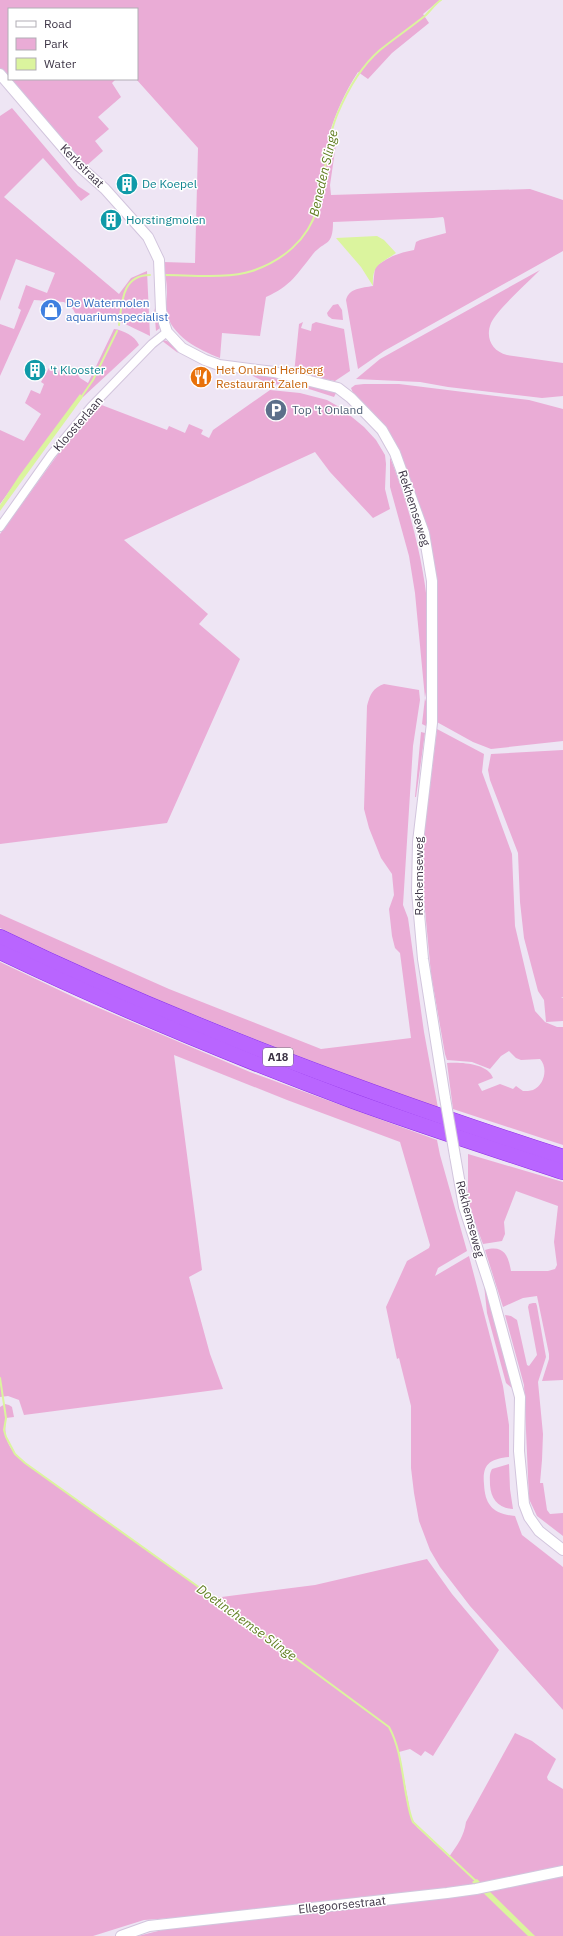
<svg xmlns="http://www.w3.org/2000/svg" width="563" height="1936" viewBox="0 0 563 1936" font-family="'IBM Plex Sans',sans-serif">
<style>
.green{fill:#eaacd6}
.water{fill:#dbf49e}
.lines{fill:none;stroke-linecap:round;stroke-linejoin:round}
.stream{stroke:#dbf49e;stroke-width:2}
.minor-casing{stroke:#d2c5dd;stroke-width:10}
.tertiary-casing{stroke:#d2c5dd;stroke-width:12}
.motorway-casing{stroke:#8b2ee5;stroke-width:16}
.minor{stroke:#fff;stroke-width:8}
.tertiary{stroke:#fff;stroke-width:10}
.motorway{stroke:#b965ff;stroke-width:15}
.tertiary-bridge-casing{stroke:#d2c5dd;stroke-width:12;stroke-linecap:butt}
.tertiary-bridge{stroke:#fff;stroke-width:10}
.labels{text-anchor:middle;stroke-width:3;stroke-linejoin:round;paint-order:stroke}
.shield{fill:#fff;stroke:#77727e;stroke-width:1}
.shield-label{font-size:11px;font-weight:bold;fill:#3d3546}
.street-label{font-size:12px;fill:#3d3546;stroke:#fff}
.culture-label{font-size:12px;fill:#0d838f;stroke:#fff;text-anchor:start}
.shop-label{font-size:12px;fill:#366cbe;stroke:#fff;text-anchor:start}
.food-label{font-size:12px;fill:#c56008;stroke:#fff;text-anchor:start}
.service-label{font-size:12px;fill:#4e5e75;stroke:#fff;text-anchor:start}
.water-label{font-size:13px;font-style:italic;fill:#617d21;stroke:#fff}
</style>
<rect width="100%" height="100%" fill="#eee5f4"/>
<g class="green">
<path d="M0 0H440L423 14 429 23 392 53 368 79 358 72C345 92 336 112 329 135L337 137 330 185 331 195 530 189 563 200V251L384 351 358 369 346 300C349 288 362 288 373 286L375 267C388 257 398 253 414 250L416 242 420 240 446 233 444 219 443 217 433 218 333 222C333 247 325 240 313 254 297 274 291 286 266 297L260 336 222 333 220 358C199 350 171 336 166 311 165 305 167 299 167 293 167 282 165 272 163 262L195 263 198 148 136 79 137 9H9V78L0 68Z"/>
<path d="M10 79H116L112 83 121 97 98 117 109 129 95 141 103 151 85 167Z"/>
<path d="M12 108 78 186 90 194 81 201 43 158 4 197 119 294 131 278 147 271 150 336C120 321 112 316 78 319L73 309 64 302 34 300 0 376V324L14 329 21 310 18 308 26 285 47 293 55 273 16 259 0 301V116Z"/>
<path d="M540 270C529 281 496 311 491 323 485 338 492 351 507 355L563 363V396L542 398 448 387 420 382 356 379 380 359Z"/>
<path d="M338 304 342 310 343 320 332 319 328 316 327 313 333 305Z"/>
<path d="M154 308 160 328 156 331Z"/>
<path d="M303 322 301 328 311 331 312 324 316 322 344 329 350 371 335 381 294 374 299 324Z"/>
<path d="M114 329C123 330 135 336 139 345L83 397 80 395 0 504V430L24 441 41 414 25 403 31 390 40 394 44 384 41 382 49 368 58 373 61 366 75 370 80 378 88 383Z"/>
<path d="M161 340C170 340 174 345 178 353Z"/>
<path d="M247 373 327 387 337 391 334 397 309 389 267 383Z"/>
<path d="M364 384H399L529 400 563 409V741L491 749 473 742 435 721V691L424 524 413 486 392 438 377 417 353 393 351 388 355 385Z"/>
<path d="M270 390 300 393 327 400 341 408 364 427 376 440 385 455 386 464 385 489 390 509 373 518 330 472 315 452 124 540 208 614 199 624 240 659 167 823 0 844V534L77 428 99 404 167 430 169 426 185 433 189 424 203 430 201 434 209 438 213 430Z"/>
<path d="M390 457C409 506 423 557 428 610 430 635 428 661 427 686L425 698 428 709 426 726 422 724 425 698 415 593 409 556 390 487Z"/>
<path d="M384 684 419 690 420 700 413 746 403 905 408 918 424 1032 438 1108C289 1054 142 997 0 928V914L169 989 321 1049 411 1038 400 953 395 948 392 936 389 909 394 895 392 874 381 858 369 828 364 809 367 706C370 694 373 688 384 684Z"/>
<path d="M437 729 484 754 482 772 512 854 515 926 535 1011 545 1022 557 1027H563V1145L453 1109 447 1063C460 1062 488 1063 493 1078L478 1084 482 1091 500 1084 513 1089 516 1086 523 1091C526 1091 530 1091 533 1090 545 1085 548 1067 540 1059L521 1060 516 1058 509 1051 501 1056 490 1069 472 1062 447 1060 445 1054 431 974 423 888 424 835Z"/>
<path d="M421 732 425 733 416 797H415Z"/>
<path d="M563 750V997L561 998H563V1021L546 1022 544 1000 538 991 524 938 520 902 518 853 490 780 488 770 491 754Z"/>
<path d="M0 962 80 1000 250 1072 437 1140 440 1155 467 1251 438 1268 435 1276 469 1256 503 1386 509 1425V1457C490 1459 482 1464 484 1484 485 1505 493 1514 515 1516L522 1535 563 1567V1710L470 1606 440 1567 430 1550 419 1521 414 1493 411 1468V1406L399 1358 397 1359 386 1307 407 1261 429 1248 430 1245 400 1142 287 1100 174 1055 201 1262 202 1270 189 1277 210 1354 223 1389 24 1415 19 1400 8 1396 0 1397Z"/>
<path d="M468 1154 563 1182V1380L542 1381 549 1359V1354L537 1296 523 1298 503 1307 485 1250C503 1245 508 1254 511 1271H548L555 1269 557 1265 554 1242 558 1206 516 1191 504 1222 505 1234 502 1241 483 1244 468 1204Z"/>
<path d="M483 1275 509 1364 513 1389 506 1383 487 1313Z"/>
<path d="M533 1303H536L537 1306 546 1357 538 1382 543 1434 542 1460 540 1483H543L547 1510 550 1514 563 1513V1536L537 1516 529 1499 524 1385 505 1315 511 1316 517 1320 527 1365 529 1366 537 1355 528 1307 529 1304Z"/>
<path d="M5 1404 9 1405 12 1407 14 1417 6 1418C3 1440 9 1449 25 1463L214 1598 315 1585 427 1559 452 1594 499 1650 433 1756 425 1751 421 1756 410 1749 399 1752 411 1817 417 1827 449 1857C458 1844 464 1836 466 1822L515 1733 532 1741 556 1759 547 1777 548 1780 563 1789V1868L475 1885 232 1914 144 1920 93 1936H0V1407Z"/>
<path d="M509 1464 510 1489 513 1509C498 1508 491 1499 490 1485 490 1479 489 1474 492 1469Z"/>
<path d="M563 1876V1936H138L166 1929 489 1891Z"/>
</g>
<g class="water">
<path d="M377 236 384 240 396 253C380 264 372 264 373 286L361 267 336 238Z"/>
<path d="M80 394 83 397 0 511V505L19 476Z"/>
<path d="M477 1879 535 1936H528L472 1882Z"/>
</g>
<g class="lines">
<g class="stream">
<path d="M164 275C189 275 229 279 252 271 282 261 308 240 317 209 326 178 325 145 337 115 347 91 360 67 380 50 395 38 411 27 426 15 431 10 435 4 441 0"/>
<path d="M119 325C122 304 121 275 150 275"/>
<path d="M82 396 93 380 117 331"/>
<path d="M0 1378 6 1418 4 1430 6 1437 15 1454 25 1463 214 1598 389 1727C400 1747 402 1772 406 1794 408 1803 409 1813 413 1822L477 1882"/>
</g>
<g class="minor-casing">
<path id="minor" d="M0 527 51 455 91 407 152 344 167 332"/>
</g>
<g class="tertiary-casing">
<g id="tertiary">
<path d="M0 74 78 165 105 189 148 237 159 260 161 310 164 323 167 332 182 348 205 360 219 365 274 372 338 388 351 398 382 430 395 453 424 533 432 581V723L418 842 417 891 423 959 445 1098"/>
<path d="M455 1156 464 1207 491 1290 520 1397 519 1451 524 1504 529 1517 539 1531 563 1550"/>
<path d="M121 1936 149 1926 447 1893 476 1889 563 1871"/>
</g>
</g>
<g class="motorway-casing">
<g id="motorway">
<path d="M0 937C182 1025 371 1095 563 1157"/>
<path d="M0 952C115 1007 233 1056 353 1101 422 1126 493 1149 563 1172"/>
</g>
</g>
<use href="#minor" class="minor"/>
<use href="#tertiary" class="tertiary"/>
<use href="#motorway" class="motorway"/>
<g class="tertiary-bridge-casing">
<path id="tertiary-bridge" d="M445 1098 455 1156"/>
</g>
<use href="#tertiary-bridge" class="tertiary-bridge"/>
</g>
<defs>
<g id="building-disc" transform="scale(1.15)"><circle r="9.5" fill="#0f9aa8" stroke="#fff"/><path d="M-4-6H4V6H1V3H-1V6H-4ZM-2.5-4.3h1.7v1.8h-1.7ZM.8-4.3h1.7v1.8H.8ZM-2.5-1h1.7V.8h-1.7ZM.8-1h1.7V.8H.8Z" fill="#fff"/></g>
<g id="shop-disc" transform="scale(1.15)"><circle r="9.5" fill="#3f7fe0" stroke="#fff"/><path d="M-5-2.5h2.3a2.7 3.5 0 0 1 5.4 0H5L5.5 6h-11ZM-1.5-2.5h3a1.5 2.3 0 0 0-3 0Z" fill="#fff"/></g>
<g id="restaurant-disc" transform="scale(1.15)"><circle r="9.5" fill="#e8710a" stroke="#fff"/><path d="M-5-6h1v4h1v-4h1v4h1v-4h1v5L-1.5 .5V6h-2V.5L-5-1ZM5-6V6H3V1.5H1.5Q1.5-4 5-6Z" fill="#fff"/></g>
<g id="parking-disc" transform="scale(1.15)"><circle r="9.5" fill="#5c6f8a" stroke="#fff"/><path d="M-3.5-5.5H1a3.5 3.5 0 0 1 0 7H-1V5.5H-3.5ZM-1-3.4V-.6H.8a1.4 1.4 0 0 0 0-2.8Z" fill="#fff"/></g>
</defs>
<g fill-rule="evenodd">
<use href="#building-disc" x="127" y="184"/>
<use href="#building-disc" x="111" y="220"/>
<use href="#shop-disc" x="51" y="310"/>
<use href="#building-disc" x="35" y="370"/>
<use href="#restaurant-disc" x="201" y="377"/>
<use href="#parking-disc" x="276" y="410"/>
</g>
<g class="labels">
<rect class="shield" x="263" y="1048" width="30" height="18" rx="3"/>
<g class="shield-label">
<text x="278" y="1061">A18</text>
</g>
<g class="street-label">
<text transform="translate(82 166) rotate(45)" y="4">Kerkstraat</text>
<text transform="translate(78 424) rotate(-49)" y="4">Kloosterlaan</text>
<text transform="translate(414 508) rotate(72)" y="4">Rekhemseweg</text>
<text transform="translate(419 876) rotate(-90)" y="4">Rekhemseweg</text>
<text transform="translate(470 1219) rotate(75)" y="4">Rekhemseweg</text>
<text transform="translate(342 1905) rotate(-6)" y="4">Ellegoorsestraat</text>
</g>
<g class="culture-label">
<text x="142" y="188">De Koepel</text>
<text x="126" y="224">Horstingmolen</text>
<text x="50" y="374">'t Klooster</text>
</g>
<g class="shop-label">
<text x="66" y="307">De Watermolen<tspan x="66" dy="14">aquariumspecialist</tspan></text>
</g>
<g class="food-label">
<text x="216" y="374">Het Onland Herberg<tspan x="216" dy="14">Restaurant Zalen</tspan></text>
</g>
<g class="service-label">
<text x="292" y="414">Top 't Onland</text>
</g>
<g class="water-label">
<text transform="translate(323 173) rotate(-77)" y="5">Beneden Slinge</text>
<text transform="translate(247 1622) rotate(36)" y="5">Doetinchemse Slinge</text>
</g>
</g>
<rect x="8" y="8" width="130" height="72" fill="#ffffff" stroke="#b1aeb5"/>
<rect x="16" y="21" width="20" height="6" fill="#ffffff" stroke="#b1aeb5"/>
<text x="44" y="28" font-size="12" fill="#3d3546">Road</text>
<rect x="16" y="38" width="20" height="12" fill="#eaacd6" stroke="#b1aeb5"/>
<text x="44" y="48" font-size="12" fill="#3d3546">Park</text>
<rect x="16" y="58" width="20" height="12" fill="#dbf49e" stroke="#b1aeb5"/>
<text x="44" y="68" font-size="12" fill="#3d3546">Water</text>
</svg>
